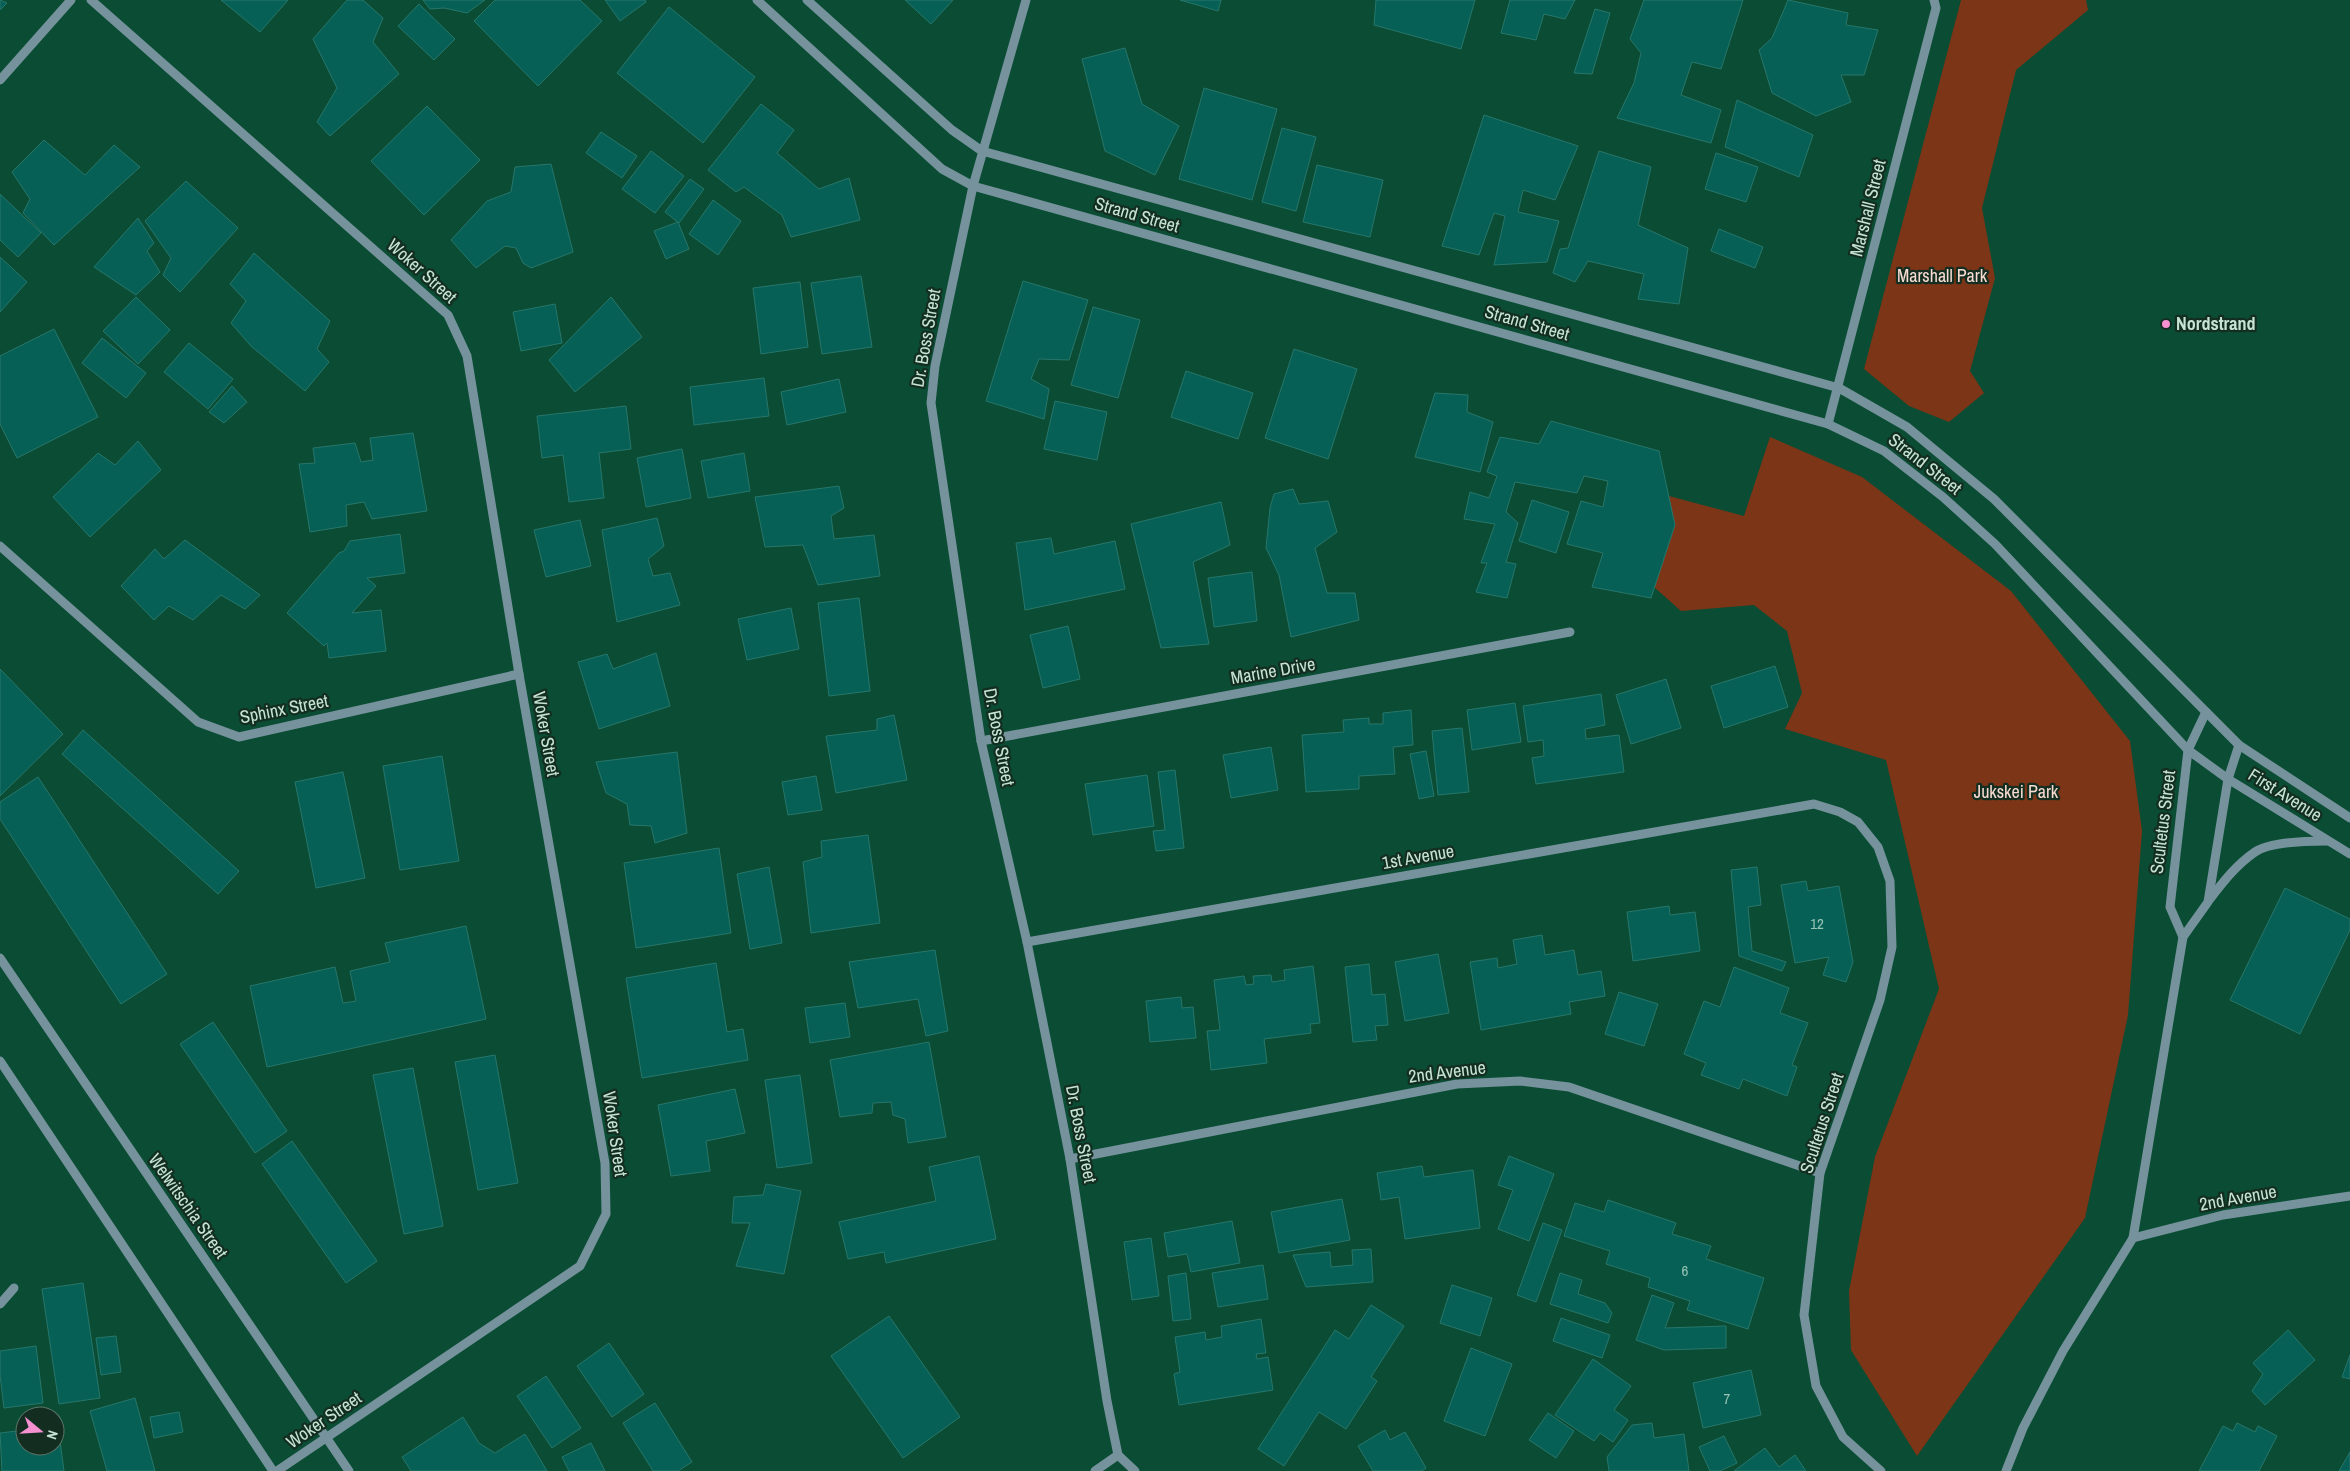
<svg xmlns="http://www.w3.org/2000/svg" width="2350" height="1471" viewBox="0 0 2350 1471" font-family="'Archivo Narrow',sans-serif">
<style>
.park{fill:#7c3516}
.building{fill:#066056;stroke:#28766a}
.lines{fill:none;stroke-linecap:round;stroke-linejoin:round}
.minor{stroke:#76929c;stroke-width:9}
.poi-dot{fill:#f590d1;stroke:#142d21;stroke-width:2}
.labels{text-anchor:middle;stroke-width:4.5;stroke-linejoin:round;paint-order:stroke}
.number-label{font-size:15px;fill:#96c3b4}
.street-label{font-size:18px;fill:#c6e4d3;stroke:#142d21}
.park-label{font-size:18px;fill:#f8dcd1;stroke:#142d21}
.poi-label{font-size:18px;font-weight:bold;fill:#c6e4d3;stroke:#142d21;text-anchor:start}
</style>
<rect width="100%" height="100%" fill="#0a4d34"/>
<g class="park">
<path d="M1961 0H2086L2088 10 2016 70 1982 208 1995 278 1970 371 1984 393 1949 422 1909 406 1864 369Z"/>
<path d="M1770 437 1862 477 2011 591 2130 741 2142 831 2128 1015 2085 1218 1917 1456 1851 1350 1849 1291 1875 1157 1939 989 1886 760 1785 729 1802 693 1787 631 1754 605 1681 611 1653 586 1665 495 1744 516Z"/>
</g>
<g class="building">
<path d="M0 0 7 3 0 10Z"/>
<path d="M221 0H288L260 32Z"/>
<path d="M347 0H363L383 18 373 42 399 74 330 136 317 122 337 88 313 39Z"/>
<path d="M423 0H485L467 13 444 8 430 9Z"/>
<path d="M495 0H580L602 21 538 86 474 21Z"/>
<path d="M605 0H645L646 2 620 21Z"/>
<path d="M905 0H953L931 24Z"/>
<path d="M1180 0H1221L1218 11Z"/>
<path d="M1376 0H1475L1461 49 1374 25Z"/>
<path d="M1510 0H1575L1565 19 1544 14 1536 40 1501 33Z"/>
<path d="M1644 0H1743L1721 69 1692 62 1681 95 1721 110 1711 143 1617 118 1634 83 1641 53 1630 39Z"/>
<path d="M1788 0 1848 13 1846 25 1878 30 1864 75H1841L1851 102 1816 116 1772 93 1759 50 1772 38Z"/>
<path d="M419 4 455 39 434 60 398 26Z"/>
<path d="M669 7 755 77 703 143 617 73Z"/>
<path d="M1595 9 1610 13 1592 74 1574 73Z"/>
<path d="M1125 48 1142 104 1179 126 1155 175 1105 151 1082 59Z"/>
<path d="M1204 88 1277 109 1252 200 1179 179Z"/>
<path d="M1737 100 1813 135 1799 177 1725 147Z"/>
<path d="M761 104 794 130 777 153 819 189 849 178 860 220 791 237 782 215 744 187 736 192 708 170Z"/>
<path d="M427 106 480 160 424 215 371 161Z"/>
<path d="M1484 115 1578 146 1555 200 1523 190 1518 212 1559 221 1547 262 1494 265 1505 216 1494 213 1479 255 1442 246Z"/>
<path d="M1282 128 1316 137 1296 211 1262 202Z"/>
<path d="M601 132 637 156 622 178 586 153Z"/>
<path d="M44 140 85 175 114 145 140 167 54 245 23 213 30 199 12 172Z"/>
<path d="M651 151 684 176 655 213 622 189Z"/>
<path d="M1599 151 1651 167 1638 225 1688 248 1679 304 1638 299 1644 274 1588 261 1575 282 1553 273 1560 249 1568 248Z"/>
<path d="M1716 153 1758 167 1746 202 1705 189Z"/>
<path d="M551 164 573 252 531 268 523 263 516 248 505 246 476 268 451 240 487 201 511 192 515 167Z"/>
<path d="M1317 165 1383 180 1370 237 1303 222Z"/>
<path d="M690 179 704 189 679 223 665 212Z"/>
<path d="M186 181 238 228 180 292 163 275 171 258 145 221Z"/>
<path d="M0 194 41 233 18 257 0 240Z"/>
<path d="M713 200 741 221 718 255 689 234Z"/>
<path d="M138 218 154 243 147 251 160 272 136 295 94 267Z"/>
<path d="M678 222 689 249 666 259 654 231Z"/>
<path d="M1719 229 1763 247 1755 268 1711 251Z"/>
<path d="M254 253 330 321 317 349 329 362 305 391 251 346 231 323 246 301 230 284Z"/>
<path d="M0 257 27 282 0 312Z"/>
<path d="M861 276 872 347 822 354 811 283Z"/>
<path d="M1023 281 1088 300 1069 360 1039 359 1031 379 1049 389 1044 419 986 401Z"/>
<path d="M800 282 808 347 761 354 753 288Z"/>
<path d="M136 297 170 330 138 364 103 331Z"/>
<path d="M611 297 642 337 575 392 549 360Z"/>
<path d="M555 304 562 343 521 351 513 312Z"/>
<path d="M1093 307 1140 320 1118 398 1071 385Z"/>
<path d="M54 329 98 417 17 458 0 424V356Z"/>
<path d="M102 338 146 373 126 398 82 363Z"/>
<path d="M189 343 233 379 208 409 164 372Z"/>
<path d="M1294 349 1357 369 1328 459 1265 438Z"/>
<path d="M1186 371 1253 393 1238 439 1171 417Z"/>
<path d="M764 378 769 416 694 425 690 387Z"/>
<path d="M839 379 846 412 787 425 781 392Z"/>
<path d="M232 386 247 402 224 423 209 412Z"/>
<path d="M1435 393 1468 395 1467 412 1493 422 1480 472 1415 457Z"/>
<path d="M1055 401 1107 412 1097 460 1044 449Z"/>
<path d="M626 406 631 449 599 453 604 498 569 502 563 455 542 458 537 416Z"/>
<path d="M1551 421 1659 451 1675 525 1651 598 1592 587 1603 553 1567 544 1581 501 1603 507 1608 481 1584 476 1577 493 1515 482 1506 512 1518 523 1506 562 1516 564 1507 598 1476 592 1487 563H1481L1495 524 1464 519 1470 492 1489 498 1497 476 1487 472 1500 437 1539 444Z"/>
<path d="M413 433 427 511 372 519 364 502 346 505 347 526 310 532 299 464 315 463 313 448 355 443 361 462 373 460 370 438Z"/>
<path d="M138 441 161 470 90 537 53 497 98 453 115 465Z"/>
<path d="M682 449 691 498 646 507 637 458Z"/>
<path d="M744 453 750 491 708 498 701 461Z"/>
<path d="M839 486 844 508 831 516 834 539 874 535 880 576 818 585 803 545 765 547 755 497Z"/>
<path d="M1293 489 1299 504 1328 501 1337 532 1315 548 1327 593H1355L1359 620 1291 637 1279 575 1266 548 1270 508 1274 494Z"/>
<path d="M1532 500 1569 512 1556 553 1519 541Z"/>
<path d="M1221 502 1230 545 1193 562 1209 644 1161 648 1131 524Z"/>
<path d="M657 518 664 546 648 559 653 576 670 573 680 605 617 622 602 530Z"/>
<path d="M580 520 591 566 546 577 534 530Z"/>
<path d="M400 534 405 573 367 578 376 586 352 613 381 610 386 651 329 658 327 643 324 646 287 613 339 553 344 551 350 541Z"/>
<path d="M1051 538 1054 554 1115 541 1125 589 1025 610 1016 543Z"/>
<path d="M185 540 260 595 245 609 221 595 193 620 169 606 154 620 121 586 155 549 164 559Z"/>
<path d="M1252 572 1257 621 1214 627 1208 578Z"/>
<path d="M859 598 870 691 829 696 818 603Z"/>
<path d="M791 608 799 649 747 660 738 619Z"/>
<path d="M1068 626 1080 679 1043 688 1030 635Z"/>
<path d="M656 653 670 706 599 729 578 662 607 654 613 669Z"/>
<path d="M1775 666 1788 707 1724 728 1711 686Z"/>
<path d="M0 669 63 734 0 796Z"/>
<path d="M1666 679 1681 728 1631 744 1616 695Z"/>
<path d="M1601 694 1605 725 1585 729 1586 739 1619 735 1624 772 1536 784 1532 758 1544 756 1543 740 1528 742 1523 706Z"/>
<path d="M1515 703 1521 742 1472 750 1467 710Z"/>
<path d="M1411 710 1413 745 1393 747 1395 774 1359 776V789L1306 792 1302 735 1344 732 1343 720 1369 718V724H1383V713Z"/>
<path d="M894 715 907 780 836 793 826 736 877 730V719Z"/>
<path d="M1462 728 1469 792 1438 795 1432 731Z"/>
<path d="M83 730 239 871 218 894 62 754Z"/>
<path d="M1271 747 1278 790 1231 798 1223 755Z"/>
<path d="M1426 751 1434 796 1419 799 1410 754Z"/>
<path d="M677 752 687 833 655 843 651 826 630 825 627 804 606 793 596 762Z"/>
<path d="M442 756 459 861 400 870 383 766Z"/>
<path d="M1175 770 1184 848 1156 851 1153 831 1165 830 1158 772Z"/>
<path d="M343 772 365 878 316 888 295 782Z"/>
<path d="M1147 775 1154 826 1093 835 1085 784Z"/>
<path d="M816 776 822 810 788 815 782 782Z"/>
<path d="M38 777 167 974 121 1004 0 819V802Z"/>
<path d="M868 835 880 923 811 933 803 862 822 857 821 841Z"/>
<path d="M719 848 731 933 636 948 624 863Z"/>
<path d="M769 867 782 943 750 949 737 874Z"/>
<path d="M1757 867 1761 905 1748 907 1752 951 1786 962 1782 971 1739 956 1731 870Z"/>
<path d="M1806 881 1808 891 1839 886 1853 962 1846 982 1823 975 1829 957 1795 963 1781 885Z"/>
<path d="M2285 888 2350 919V930L2300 1034 2230 1000Z"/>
<path d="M1669 906 1670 915 1695 912 1700 951 1633 961 1627 912Z"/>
<path d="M466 926 486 1019 267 1067 250 986 335 967 343 1003 356 1001 350 971 390 962 385 943Z"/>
<path d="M1542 935 1545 955 1574 950 1578 975 1601 971 1605 996 1569 1002 1571 1014 1481 1030 1470 962 1497 958 1498 968 1517 964 1513 940Z"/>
<path d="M935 950 948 1031 926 1036 918 999 858 1008 849 962Z"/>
<path d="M1438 954 1449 1013 1405 1021 1395 962Z"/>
<path d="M716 963 727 1032 743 1029 748 1060 642 1078 626 978Z"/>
<path d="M1369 964 1372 995 1385 994 1388 1025 1375 1026 1377 1040 1353 1042 1345 967Z"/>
<path d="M1313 966 1320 1023 1310 1024 1311 1033 1264 1039 1267 1063 1211 1070 1207 1031 1220 1030 1214 980 1244 976 1246 985 1254 984 1253 976 1271 975 1272 982 1285 980 1284 970Z"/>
<path d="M1734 967 1789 988 1780 1013 1808 1023 1792 1065 1797 1067 1787 1096 1743 1079 1739 1089 1701 1075 1706 1063 1684 1054 1704 1001 1720 1007Z"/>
<path d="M1619 992 1658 1004 1644 1046 1605 1034Z"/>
<path d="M1181 997 1182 1008 1193 1007 1196 1038 1150 1042 1146 1001Z"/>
<path d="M845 1003 850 1037 810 1043 805 1008Z"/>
<path d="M213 1022 287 1131 255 1153 180 1044Z"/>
<path d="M929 1042 946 1137 908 1143 905 1119 893 1115 891 1102 873 1103 872 1113 840 1117 830 1060Z"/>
<path d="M495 1055 518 1183 478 1190 455 1062Z"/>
<path d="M413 1068 443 1226 404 1234 373 1075Z"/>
<path d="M800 1075 812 1163 777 1168 765 1080Z"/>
<path d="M735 1089 745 1133 706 1141 710 1171 671 1176 658 1105Z"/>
<path d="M292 1141 377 1261 346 1283 262 1164Z"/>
<path d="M979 1156 996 1239 886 1263 884 1252 848 1259 839 1222 936 1201 929 1167Z"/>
<path d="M1509 1156 1554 1174 1529 1241 1498 1229 1513 1190 1498 1185Z"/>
<path d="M1422 1166 1424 1177 1473 1170 1480 1228 1405 1239 1399 1197 1381 1200 1377 1173Z"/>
<path d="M766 1184 801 1191 784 1274 736 1266 750 1223H732L734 1197 763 1195Z"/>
<path d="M1342 1199 1350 1240 1279 1253 1271 1212Z"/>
<path d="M1608 1200 1676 1223 1672 1234 1711 1246 1706 1259 1764 1278 1748 1329 1687 1310 1690 1301 1648 1287 1650 1278 1606 1264 1610 1251 1564 1236 1575 1203 1604 1212Z"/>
<path d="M1232 1221 1240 1263 1191 1272 1187 1254 1168 1257 1164 1233Z"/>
<path d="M1543 1223 1562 1230 1536 1302 1517 1295Z"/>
<path d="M1151 1238 1159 1296 1132 1300 1124 1242Z"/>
<path d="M1371 1249 1373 1282 1306 1287 1293 1255 1330 1252 1331 1267 1353 1265 1352 1250Z"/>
<path d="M1263 1265 1268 1299 1218 1307 1212 1273Z"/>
<path d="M1186 1273 1191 1319 1173 1321 1168 1276Z"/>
<path d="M1560 1273 1582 1280 1578 1294 1605 1303 1612 1313 1608 1323 1550 1304Z"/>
<path d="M83 1283 100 1398 59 1404 42 1289Z"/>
<path d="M1452 1285 1492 1298 1480 1336 1440 1323Z"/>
<path d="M1652 1295 1674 1303 1665 1328 1726 1326V1348L1664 1350 1636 1340Z"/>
<path d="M1371 1305 1404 1326 1371 1377 1377 1381 1346 1429 1319 1412 1284 1466 1258 1449 1335 1330 1349 1339Z"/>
<path d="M889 1316 960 1417 903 1458 831 1356Z"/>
<path d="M1561 1318 1610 1335 1602 1358 1553 1341Z"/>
<path d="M1261 1319 1266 1353 1256 1354 1257 1359 1268 1357 1273 1390 1179 1405 1174 1374 1180 1372 1175 1337 1205 1332 1206 1340 1222 1337 1221 1326Z"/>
<path d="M2288 1330 2315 1360 2265 1405 2252 1391 2263 1374 2253 1363Z"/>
<path d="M116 1336 121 1372 101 1375 96 1338Z"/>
<path d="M609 1343 644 1394 612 1417 577 1366Z"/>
<path d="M36 1346 43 1403 4 1408 0 1375V1351Z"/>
<path d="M1471 1348 1512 1364 1485 1436 1444 1421Z"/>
<path d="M2350 1355V1379L2342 1377Z"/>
<path d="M1593 1359 1631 1386 1614 1410 1628 1420 1613 1442 1600 1433 1594 1441 1555 1415Z"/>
<path d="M1751 1370 1761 1415 1703 1428 1693 1383Z"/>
<path d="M546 1376 581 1428 552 1448 517 1396Z"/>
<path d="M135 1398 155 1471H107L90 1411Z"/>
<path d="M655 1403 692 1462 678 1471H653L623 1423Z"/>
<path d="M179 1412 183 1432 154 1438 150 1417Z"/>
<path d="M1548 1413 1574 1431 1556 1458 1529 1440Z"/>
<path d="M463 1417 479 1443 495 1453 525 1434 547 1471H411L402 1457Z"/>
<path d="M1652 1423 1654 1438 1684 1434 1689 1471H1609L1607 1457 1632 1425Z"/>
<path d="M2237 1423 2255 1432 2258 1426 2277 1436 2259 1471H2199L2223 1426 2233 1431Z"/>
<path d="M55 1426H58L64 1471H2L0 1433 25 1430V1446H55Z"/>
<path d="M1385 1430 1390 1440 1405 1432 1426 1468 1422 1471H1373L1358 1446Z"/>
<path d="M1724 1436 1737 1463 1720 1471H1710L1699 1447Z"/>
<path d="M591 1443 605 1471H569L562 1457Z"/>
<path d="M1765 1448 1779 1467 1795 1455 1806 1471H1734Z"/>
<path d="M2350 1452V1471H2339Z"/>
</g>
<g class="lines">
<g class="minor">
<path d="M91 0 448 315 467 356 519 674 605 1163 606 1214 580 1266 277 1471"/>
<path d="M757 0 942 169 973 186 1828 424 1884 451 1943 497 1995 544 2188 750 2228 779 2350 854"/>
<path d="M807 0 952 130 982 151 1839 388 1907 427 1994 499 2239 745 2350 818"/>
<path d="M1026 0 973 186 935 366 931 403 981 741 1027 942 1070 1159 1107 1401 1118 1455"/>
<path d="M0 80 71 0"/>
<path d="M1828 424 1936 8 1934 0"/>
<path d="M0 546 198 722 239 737 519 674"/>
<path d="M981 741 1570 632"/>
<path d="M2210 899C2223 882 2236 865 2255 852 2270 842 2309 841 2327 841"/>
<path d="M2183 937 2170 907 2188 750 2206 712"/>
<path d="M1027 942 1814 804 1840 812 1858 822 1878 847 1890 881 1892 947 1880 1000 1820 1173 1804 1315 1816 1386 1843 1437 1881 1471"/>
<path d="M0 958 349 1471"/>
<path d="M0 1061 273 1471"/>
<path d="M1070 1159 1457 1084 1520 1081 1569 1087 1820 1173"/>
<path d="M2133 1238 2223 1215 2350 1196"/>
<path d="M0 1304 14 1288"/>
<path d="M1118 1455 1135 1471"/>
<path d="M1095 1471 1118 1455"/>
<path d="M2006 1471 2023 1428 2063 1351 2133 1238 2183 937 2208 902 2228 779 2239 745"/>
</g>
</g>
<circle class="poi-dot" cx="2166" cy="324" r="5"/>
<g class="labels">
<g class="number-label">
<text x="1817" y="929">12</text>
<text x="1685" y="1276">6</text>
<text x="1727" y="1404">7</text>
</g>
<g class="street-label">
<text transform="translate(1868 208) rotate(-76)" y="6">Marshall Street</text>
<text transform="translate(1137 215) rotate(16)" y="6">Strand Street</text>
<text transform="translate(422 271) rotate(42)" y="6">Woker Street</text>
<text transform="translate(1527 323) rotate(16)" y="6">Strand Street</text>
<text transform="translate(926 338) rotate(-80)" y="6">Dr. Boss Street</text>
<text transform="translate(1925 464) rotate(38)" y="6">Strand Street</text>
<text transform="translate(1273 671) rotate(-10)" y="6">Marine Drive</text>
<text transform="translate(284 709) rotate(-11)" y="6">Sphinx Street</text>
<text transform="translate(546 734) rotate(80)" y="6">Woker Street</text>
<text transform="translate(999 737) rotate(79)" y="6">Dr. Boss Street</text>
<text transform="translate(2285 795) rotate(32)" y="6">First Avenue</text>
<text transform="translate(2163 822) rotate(-83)" y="6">Scultetus Street</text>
<text transform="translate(1418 857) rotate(-10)" y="6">1st Avenue</text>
<text transform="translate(1447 1072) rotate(-7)" y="6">2nd Avenue</text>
<text transform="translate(1822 1123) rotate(-72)" y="6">Scultetus Street</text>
<text transform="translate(615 1134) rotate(82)" y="6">Woker Street</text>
<text transform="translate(1081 1134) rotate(79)" y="6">Dr. Boss Street</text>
<text transform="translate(2238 1198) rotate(-10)" y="6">2nd Avenue</text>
<text transform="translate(188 1206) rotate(55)" y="6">Welwitschia Street</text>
<text transform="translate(324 1420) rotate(-34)" y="6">Woker Street</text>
</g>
<g class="park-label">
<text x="1942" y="282">Marshall Park</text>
<text x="2016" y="798">Jukskei Park</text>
</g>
<g class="poi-label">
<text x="2176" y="330">Nordstrand</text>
</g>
</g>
<g transform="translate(40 1431) rotate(108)"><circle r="24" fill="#142d21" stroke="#5b7668"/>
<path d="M0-4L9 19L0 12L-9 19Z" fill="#f590d1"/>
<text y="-8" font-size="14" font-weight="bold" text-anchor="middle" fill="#c6e4d3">N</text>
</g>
</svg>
